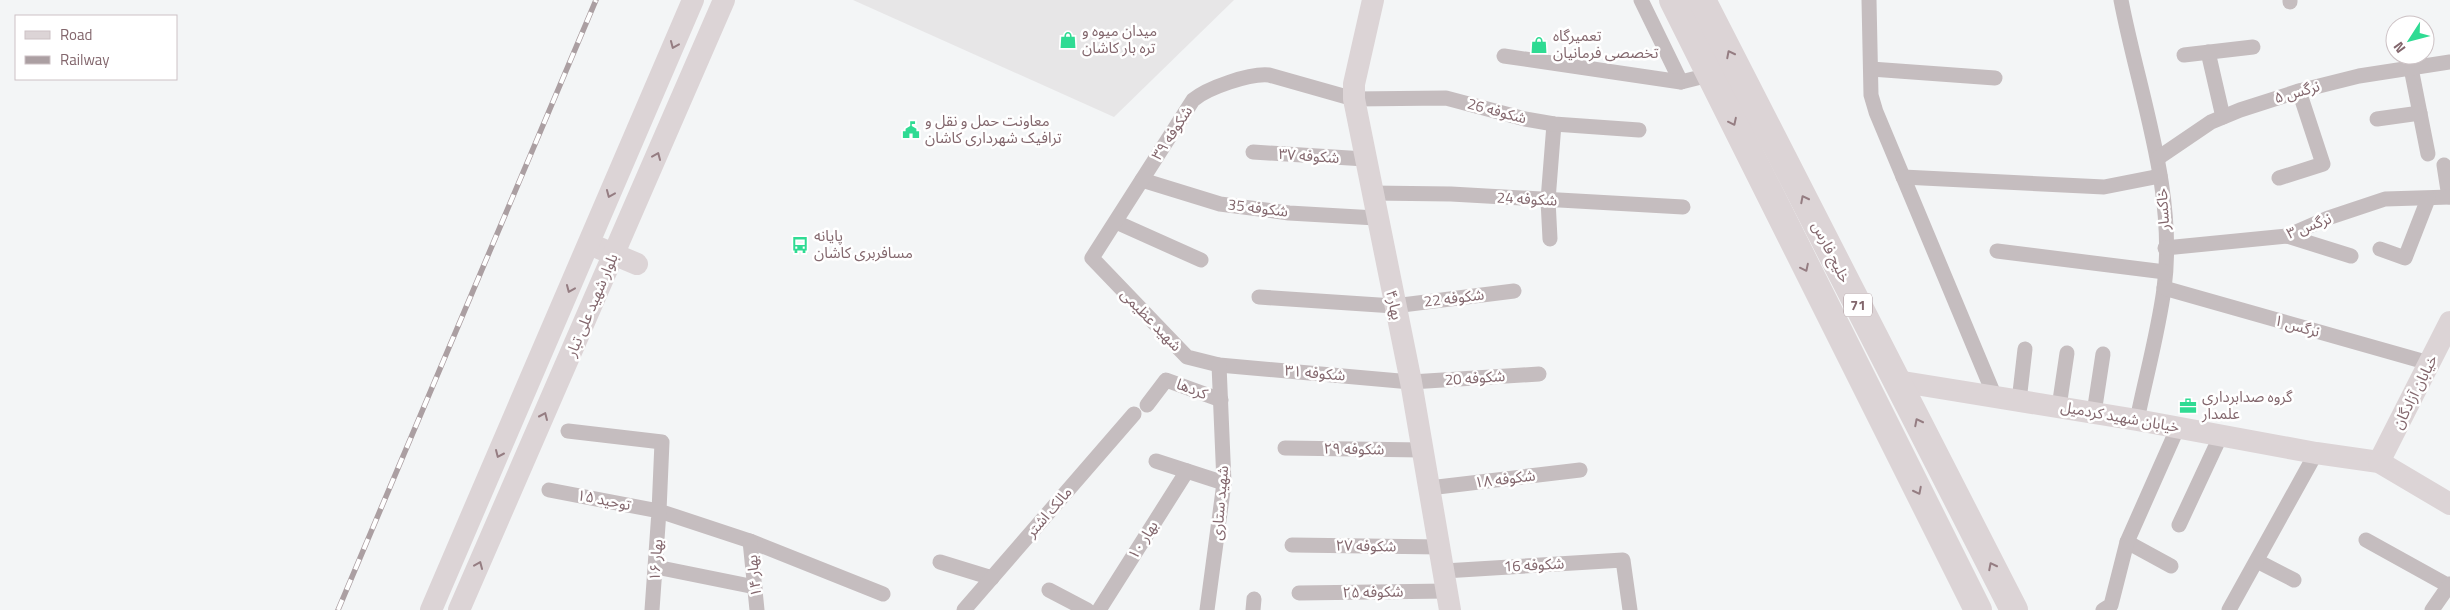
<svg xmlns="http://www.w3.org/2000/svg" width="2450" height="610" viewBox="0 0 2450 610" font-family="'Titillium Web','Noto Sans Arabic',sans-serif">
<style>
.built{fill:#e7e6e7}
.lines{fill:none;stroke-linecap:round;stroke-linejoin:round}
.street{stroke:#c5bdbf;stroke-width:15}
.secondary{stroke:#dcd4d6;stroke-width:22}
.highway{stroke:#dcd4d6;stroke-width:28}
.rail-casing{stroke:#ab9fa2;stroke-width:5.5}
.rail{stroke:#fff;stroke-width:4;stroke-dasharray:11;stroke-linecap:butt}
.oneway{stroke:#957d82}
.labels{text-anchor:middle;stroke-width:5;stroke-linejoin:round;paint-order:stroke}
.shield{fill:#fff;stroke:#a89599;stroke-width:1}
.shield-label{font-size:14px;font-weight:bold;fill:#83676d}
.poi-label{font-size:15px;fill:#83676d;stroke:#fff;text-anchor:start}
.street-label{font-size:15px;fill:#83676d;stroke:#fff}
</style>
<rect width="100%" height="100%" fill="#f3f5f6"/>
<path class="built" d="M853 0H1234L1114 117Z"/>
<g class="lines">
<g class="street">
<path d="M1641 0 1681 82"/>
<path d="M1869 0 1871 95 1876 112 1995 397"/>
<path d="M2121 0C2139 94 2177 192 2164 289 2158 333 2146 376 2137 420"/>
<path d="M2290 0V2"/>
<path d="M2208 52 2223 117"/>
<path d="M2184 55 2253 47"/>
<path d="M1504 56 1681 82 1709 75"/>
<path d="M2411 68 2428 154"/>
<path d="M1871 69 1995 78"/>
<path d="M2377 119 2420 113"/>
<path d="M1253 152 1365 159"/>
<path d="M2158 158 2211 122 2240 110 2299 91 2359 76 2450 62"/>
<path d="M2444 165 2449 197"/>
<path d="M1903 177 2104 187 2160 176"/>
<path d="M2279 178 2323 164 2299 91"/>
<path d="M1142 180 1220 204 1289 213 1376 218"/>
<path d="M1371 193 1451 194 1683 207"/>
<path d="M1116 222 1201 260"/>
<path d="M2287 236 2351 256"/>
<path d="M1550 239 1548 200 1554 124"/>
<path d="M2165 248 2287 236 2328 218 2385 199 2450 197"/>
<path d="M2380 249 2405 258 2428 199"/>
<path d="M1997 251 2165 272"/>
<path d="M2164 288 2429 363"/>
<path d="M1259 297 1394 306 1514 291"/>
<path d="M1539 374 1411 382 1219 365 1187 357 1092 258 1193 100C1207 88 1250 73 1269 75L1354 99 1446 98 1525 119 1554 124 1639 130"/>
<path d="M2019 401 2025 349"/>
<path d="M1147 405 1166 380 1221 400"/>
<path d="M2059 407 2067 353"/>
<path d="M2094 413 2103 354"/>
<path d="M568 431 662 442 659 511 750 541 883 594"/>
<path d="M1285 448 1422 450"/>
<path d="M1156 461 1224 483"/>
<path d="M1429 488 1580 470"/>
<path d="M549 490 659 511 652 610"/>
<path d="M2179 525 2221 435"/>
<path d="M2366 540 2449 586"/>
<path d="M750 541 757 610"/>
<path d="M2127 542 2171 566"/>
<path d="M1292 545 1441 547"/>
<path d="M2257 561 2294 580"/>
<path d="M940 562 992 578"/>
<path d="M656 567 755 587"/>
<path d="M1444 571 1623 560 1630 610"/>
<path d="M1049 590 1087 610"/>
<path d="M1299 593 1447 591"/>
<path d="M964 610 1134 414"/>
<path d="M1099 610 1187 471"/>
<path d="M1207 610 1224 483 1219 365"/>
<path d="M1253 610 1254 599"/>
<path d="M2103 610 2111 605 2127 542 2178 427"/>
<path d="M2229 610 2316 453"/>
<path d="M2432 610 2450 584"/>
</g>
<g class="secondary">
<path d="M1373 0 1354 84V99L1411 382 1450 610"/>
<path d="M599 248 637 264"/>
<path d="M1897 381 2137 420 2316 453 2379 462 2450 504"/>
<path d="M2379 462 2450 322"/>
<path d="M431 610 693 0"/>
<path d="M459 610 724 0"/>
</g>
<g class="highway">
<path d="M1673 0 1978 610"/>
<path d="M1702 0 2014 610"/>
</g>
<g class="rail-casing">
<path id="rail" d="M338 610 596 0"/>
</g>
<use href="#rail" class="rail"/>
</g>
<defs><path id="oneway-chevron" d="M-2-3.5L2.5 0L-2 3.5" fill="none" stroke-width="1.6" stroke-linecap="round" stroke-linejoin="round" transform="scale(1.25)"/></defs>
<g class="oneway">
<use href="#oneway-chevron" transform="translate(674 45) rotate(113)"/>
<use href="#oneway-chevron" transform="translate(1730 54) rotate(-117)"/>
<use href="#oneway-chevron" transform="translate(1733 122) rotate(64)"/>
<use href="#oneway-chevron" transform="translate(657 156) rotate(-67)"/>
<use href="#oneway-chevron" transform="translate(610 194) rotate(113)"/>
<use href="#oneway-chevron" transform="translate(1804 199) rotate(-117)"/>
<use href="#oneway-chevron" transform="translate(1805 268) rotate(64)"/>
<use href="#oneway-chevron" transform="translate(570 289) rotate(113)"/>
<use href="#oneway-chevron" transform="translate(544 416) rotate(-66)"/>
<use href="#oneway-chevron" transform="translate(1918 422) rotate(-117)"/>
<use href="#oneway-chevron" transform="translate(499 454) rotate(114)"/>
<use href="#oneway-chevron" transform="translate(1918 491) rotate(63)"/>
<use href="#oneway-chevron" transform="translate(479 565) rotate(-67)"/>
<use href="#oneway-chevron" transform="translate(1992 566) rotate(-117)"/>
</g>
<defs>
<g id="shop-bare" transform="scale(1.35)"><path d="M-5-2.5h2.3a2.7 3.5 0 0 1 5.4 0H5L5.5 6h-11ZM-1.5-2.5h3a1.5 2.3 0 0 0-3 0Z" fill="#2fdb93" stroke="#fff" stroke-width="2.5" paint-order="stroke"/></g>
<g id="civic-bare" transform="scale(1.35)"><path d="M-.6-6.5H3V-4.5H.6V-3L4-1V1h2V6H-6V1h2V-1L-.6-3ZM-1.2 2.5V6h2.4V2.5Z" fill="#2fdb93" stroke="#fff" stroke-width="2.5" paint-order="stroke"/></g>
<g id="bus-bare" transform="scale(1.35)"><path d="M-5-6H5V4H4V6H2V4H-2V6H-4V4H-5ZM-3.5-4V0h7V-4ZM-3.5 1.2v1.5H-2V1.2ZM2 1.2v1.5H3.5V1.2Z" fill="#2fdb93" stroke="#fff" stroke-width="2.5" paint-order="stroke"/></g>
<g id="office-bare" transform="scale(1.35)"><path d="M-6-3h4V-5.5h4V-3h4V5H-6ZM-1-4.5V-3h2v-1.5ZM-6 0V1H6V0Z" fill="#2fdb93" stroke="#fff" stroke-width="2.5" paint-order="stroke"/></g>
</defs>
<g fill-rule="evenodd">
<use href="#shop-bare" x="1068" y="40"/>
<use href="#shop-bare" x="1539" y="45"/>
<use href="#civic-bare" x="911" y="130"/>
<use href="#bus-bare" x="800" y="245"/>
<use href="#office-bare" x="2188" y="406"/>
</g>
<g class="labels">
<rect class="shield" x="1844" y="293.5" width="28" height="23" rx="4"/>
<g class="shield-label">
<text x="1858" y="310">71</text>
</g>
<g class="poi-label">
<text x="1082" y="36">میدان میوه و<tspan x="1082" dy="17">تره بار کاشان</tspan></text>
<text x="1553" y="41">تعمیرگاه<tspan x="1553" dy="17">تخصصی فرمانیان</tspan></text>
<text x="925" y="126">معاونت حمل و نقل و<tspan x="925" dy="17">ترافیک شهرداری کاشان</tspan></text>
<text x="814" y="241">پایانه<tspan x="814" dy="17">مسافربری کاشان</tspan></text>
<text x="2202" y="402">گروه صدابرداری<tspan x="2202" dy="17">علمدار</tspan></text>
</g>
<g class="street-label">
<text transform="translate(2297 92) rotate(-16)" y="5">نرگس ۵</text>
<text transform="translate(1497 111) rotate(15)" y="5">شکوفه 26</text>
<text transform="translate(1172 133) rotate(-57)" y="5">شکوفه ۳۹</text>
<text transform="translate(1309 156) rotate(4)" y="5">شکوفه ۳۷</text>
<text transform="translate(1527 199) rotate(3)" y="5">شکوفه 24</text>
<text transform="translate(1258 208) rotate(7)" y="5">شکوفه 35</text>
<text transform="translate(2163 209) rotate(-94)" y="5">خاکسار</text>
<text transform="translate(2309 226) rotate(-21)" y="5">نرگس ۳</text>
<text transform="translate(1831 252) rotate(63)" y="5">خلیج فارس</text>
<text transform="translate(1454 298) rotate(-7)" y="5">شکوفه 22</text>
<text transform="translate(592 305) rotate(-67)" y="5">بلوار شهید علی تبار</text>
<text transform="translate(1394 305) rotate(78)" y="5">بهار۴</text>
<text transform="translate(1151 320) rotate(46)" y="5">شهید عظیمی</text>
<text transform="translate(2297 326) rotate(16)" y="5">نرگس ۱</text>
<text transform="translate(1315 373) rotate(5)" y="5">شکوفه ۳۱</text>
<text transform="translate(1475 378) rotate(-4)" y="5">شکوفه 20</text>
<text transform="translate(1192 389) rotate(21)" y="5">کردها</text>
<text transform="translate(2415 392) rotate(-63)" y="5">خیابان آزادگان</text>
<text transform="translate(2120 417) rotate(10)" y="5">خیابان شهید کردمیل</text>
<text transform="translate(1354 449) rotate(1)" y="5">شکوفه ۲۹</text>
<text transform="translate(1505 479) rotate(-7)" y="5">شکوفه ۱۸</text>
<text transform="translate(604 500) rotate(11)" y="5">توحید ۱۵</text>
<text transform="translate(1220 503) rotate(-85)" y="5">شهید ستاری</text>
<text transform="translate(1049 512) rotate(-49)" y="5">مالک اشتر</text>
<text transform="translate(1143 540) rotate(-58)" y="5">بهار ۱۰</text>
<text transform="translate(1366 546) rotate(1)" y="5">شکوفه ۲۷</text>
<text transform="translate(656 560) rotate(-86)" y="5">بهار ۱۶</text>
<text transform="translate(1534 565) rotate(-3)" y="5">شکوفه 16</text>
<text transform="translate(754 576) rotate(-96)" y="5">بهار ۱۴</text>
<text transform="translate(1373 592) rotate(-1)" y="5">شکوفه ۲۵</text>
</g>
</g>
<rect x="15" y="15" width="162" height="65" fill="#ffffff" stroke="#cdc2c5"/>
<rect x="25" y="31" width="25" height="8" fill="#dcd4d6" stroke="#cdc2c5"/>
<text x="60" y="40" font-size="15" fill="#83676d">Road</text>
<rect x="25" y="56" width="25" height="8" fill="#ab9fa2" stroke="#cdc2c5"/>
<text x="60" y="65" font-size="15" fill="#83676d">Railway</text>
<g transform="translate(2410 40) rotate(234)"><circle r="24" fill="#ffffff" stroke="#cdc2c5"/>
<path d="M0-4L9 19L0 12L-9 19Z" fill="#2fdb93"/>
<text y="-8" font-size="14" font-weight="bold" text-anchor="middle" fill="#83676d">N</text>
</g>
</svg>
